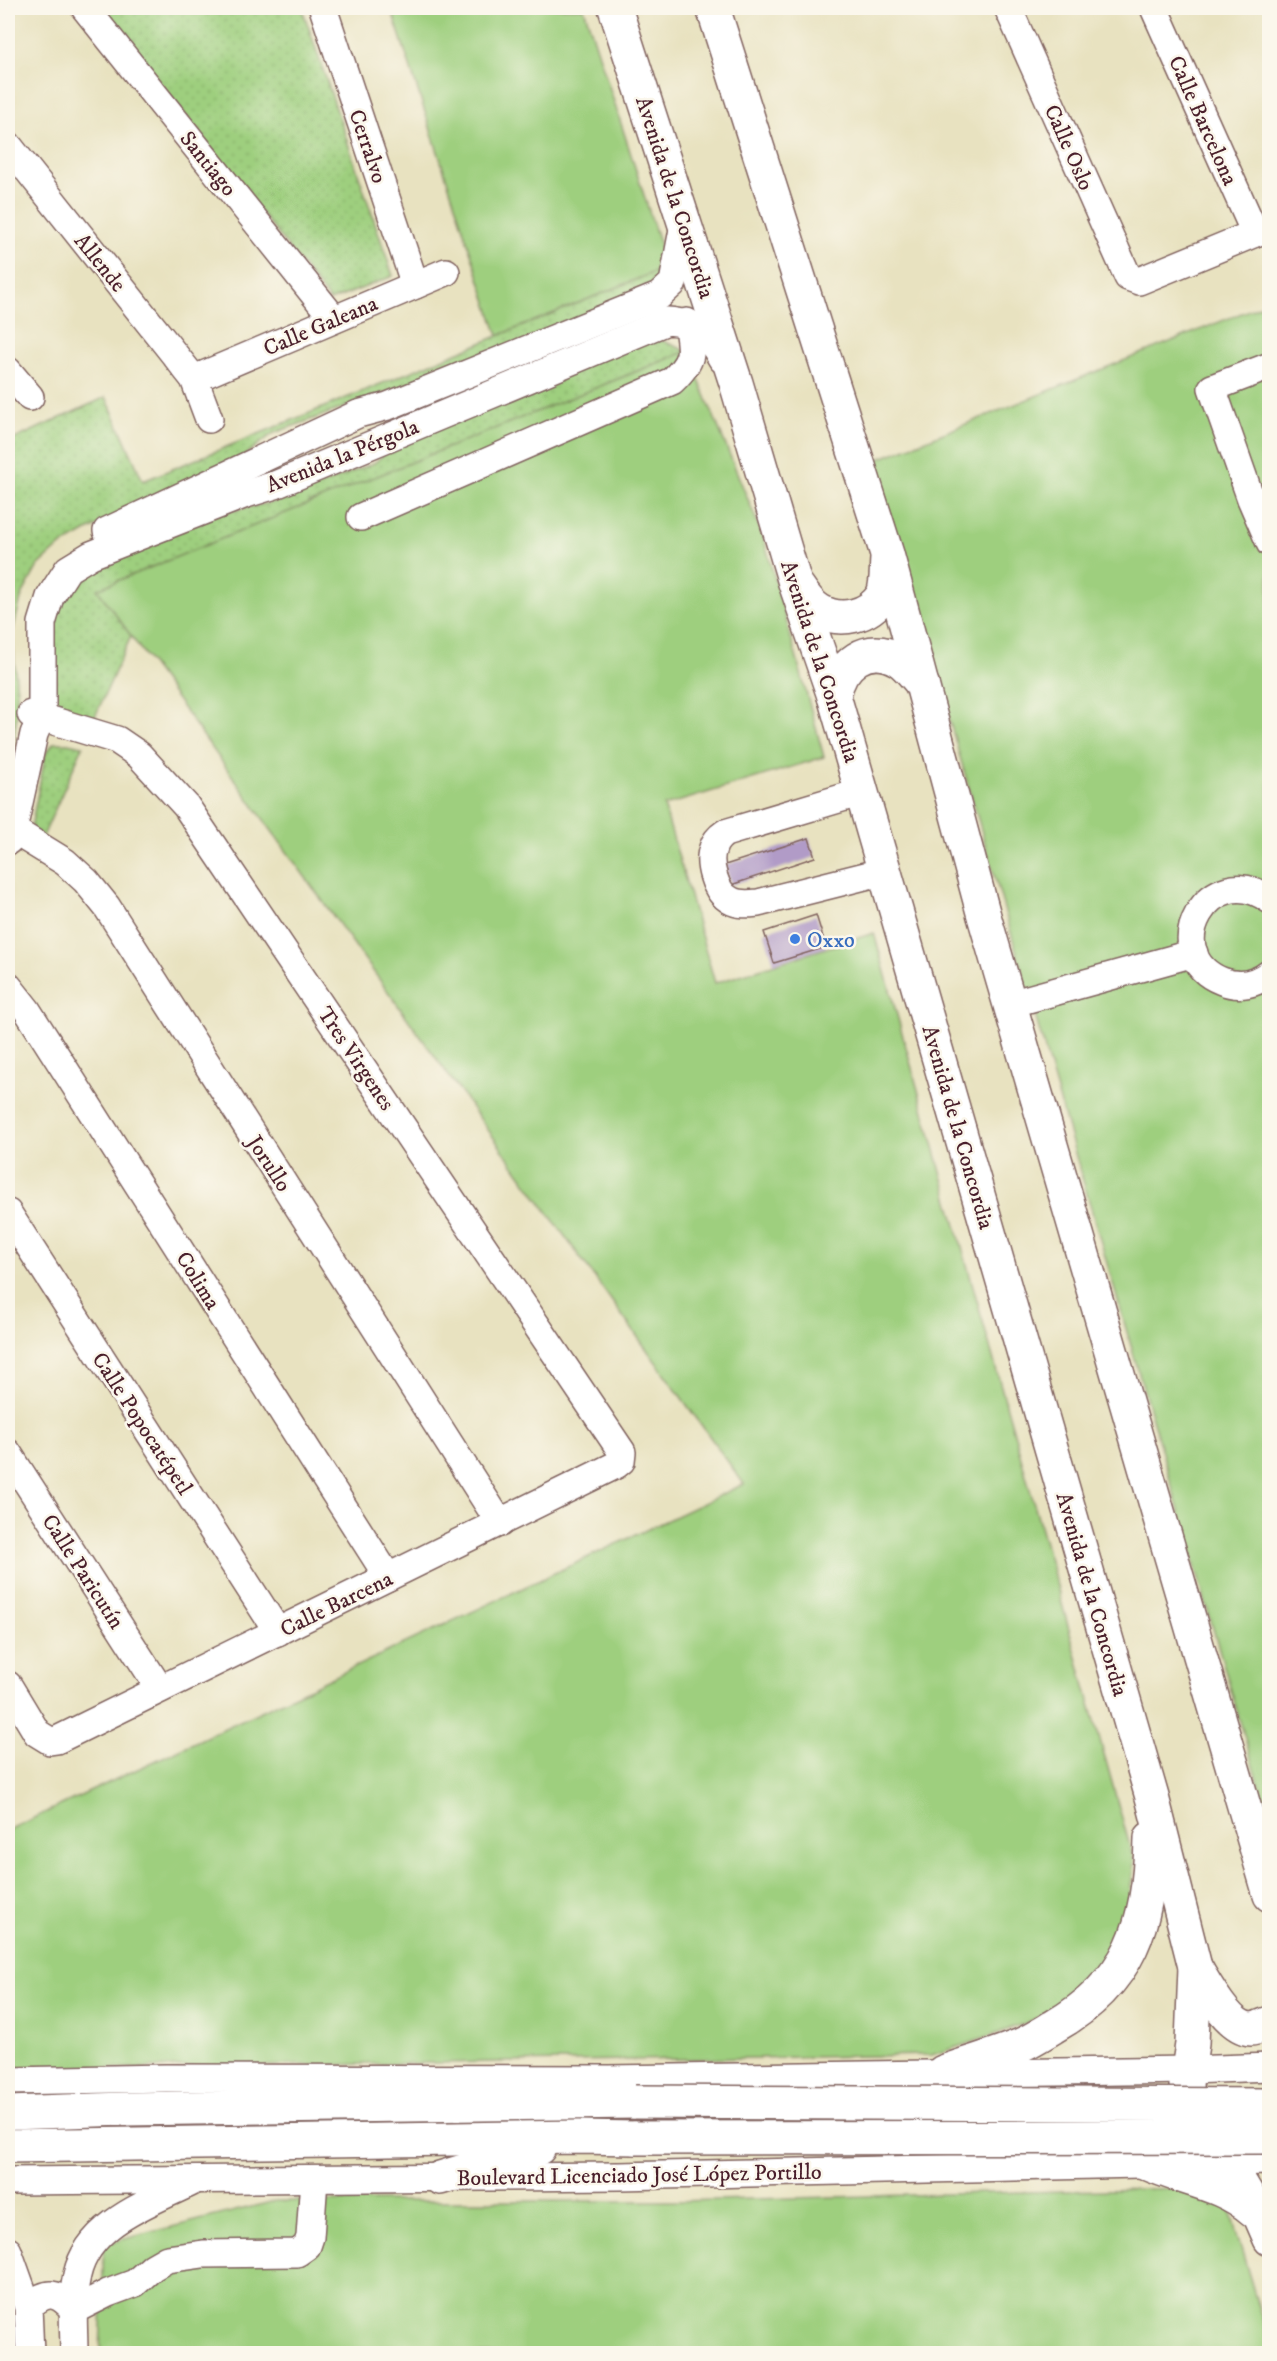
<svg xmlns="http://www.w3.org/2000/svg" width="1277" height="2361" viewBox="0 0 1277 2361" font-family="'IM FELL DW Pica',serif">
<style>
.grass{fill:#9ecf7e;stroke:#747754;stroke-width:1.5}
.park{fill:url(#park-dots);stroke:#747754;stroke-width:1.5}
.building{fill:#b19bc7}
.lines{fill:none;stroke-linecap:round;stroke-linejoin:round}
.minor-casing{stroke:#81635f;stroke-width:30}
.major-casing{stroke:#81635f;stroke-width:36}
.highway-casing{stroke:#81635f;stroke-width:36}
.minor{stroke:#fff;stroke-width:27}
.major{stroke:#fff;stroke-width:33}
.highway{stroke:#fff;stroke-width:33}
.highway-bridge-casing{stroke:#81635f;stroke-width:36;stroke-linecap:butt}
.highway-bridge{stroke:#fff;stroke-width:33}
.shop-dot{fill:#3f7fe0;stroke:#fbf7ec;stroke-width:2}
.labels{text-anchor:middle;stroke-width:5;stroke-linejoin:round;paint-order:stroke}
.street-label{font-size:22px;fill:#4a1f2b;stroke:#fbf7ec}
.shop-label{font-size:22px;fill:#366cbe;stroke:#fbf7ec;text-anchor:start}
</style>
<defs>
<pattern id="park-dots" width="8" height="8" patternUnits="userSpaceOnUse" patternTransform="scale(1.5)"><rect width="8" height="8" fill="#9ecf7e"/><path d="M2 2h.1M6 6h.1" fill="none" stroke="#8ab16d" stroke-width="1.8" stroke-linecap="round"/></pattern>
</defs>
<rect width="100%" height="100%" fill="#fbf7ec"/>
<filter id="ink" filterUnits="userSpaceOnUse"><feTurbulence type="fractalNoise" baseFrequency=".0167" numOctaves="2"/><feDisplacementMap in="SourceGraphic" scale="12" xChannelSelector="R" yChannelSelector="G"/><feConvolveMatrix kernelMatrix="1 2 1 2 8 2 1 2 1" color-interpolation-filters="sRGB"/></filter>
<filter id="wash" filterUnits="userSpaceOnUse"><feTurbulence type="fractalNoise" baseFrequency=".008" numOctaves="4" result="noise"/><feDisplacementMap in="SourceGraphic" scale="24" xChannelSelector="R" yChannelSelector="G"/><feGaussianBlur stdDeviation="1.35" result="paint"/><feColorMatrix in="noise" values="0 0 0 0 0 0 0 0 0 0 0 0 0 0 0 0 0 1.4 0 .05"/><feComposite in="paint" operator="in"/></filter>
<g filter="url(#wash)">
<rect width="100%" height="100%" fill="#e8e2c0"/>
<g class="grass">
<path d="M391 8H584L667 267 498 336Z"/>
<path d="M1269 302V1821L874 461Z"/>
<path d="M687 351 763 536 824 757 664 806 715 983 874 933 1134 1861 1128 1911 1115 1949 1088 1983 1044 2016 985 2038 932 2055 8 2070V1830L744 1484 97 589Z"/>
<path d="M1223 2187 1270 2346 1269 2354H100L104 2244 275 2201H678Z"/>
</g>
<g class="park">
<path d="M102 8H302L393 276 330 301Z"/>
<path d="M667 267 644 300 274 433 217 476 91 529 59 547 38 566 22 595 12 634 18 703 8 795V442L106 397 143 481Z"/>
<path d="M638 340 663 341 687 351 97 589 131 636 94 719 56 712 51 702 55 602 72 577 220 513 285 500 374 463 405 436Z"/>
<path d="M54 743H68L83 746 41 841 31 827 46 752Z"/>
</g>
<g id="blocks">
<g class="building">
<path d="M809 838 815 857 731 885 725 865Z"/>
<path d="M816 915 826 947 774 963 764 932Z"/>
</g>
</g>
</g>
<g filter="url(#ink)">
<use href="#blocks" fill-opacity="0" stroke="#81635f" stroke-width="1.5"/>
<g class="lines">
<g class="minor-casing">
<g id="minor">
<path d="M85 8 334 319"/>
<path d="M323 8 415 285"/>
<path d="M1008 8 1128 277 1139 281 1270 227"/>
<path d="M1154 8 1255 233"/>
<path d="M8 145 194 379 209 419"/>
<path d="M1270 366 1212 388 1251 499 1270 543"/>
<path d="M8 371 30 397"/>
<path d="M194 379 446 272"/>
<path d="M361 517 672 381C695 359 692 352 687 322"/>
<path d="M107 531 358 414 388 406 659 296 673 283 684 224"/>
<path d="M862 792 725 833C719 837 715 841 713 848 707 863 715 892 730 900 738 905 748 904 758 903L885 871"/>
<path d="M13 830 65 862 86 881 107 907 500 1523"/>
<path d="M8 841 13 830 34 734 42 716V623L50 597 68 569 91 555 246 494 275 485 667 321C698 323 707 332 722 359"/>
<path d="M1270 900C1210 855 1155 955 1222 981 1239 988 1256 984 1270 973"/>
<path d="M8 986 27 1010 388 1577"/>
<path d="M1010 1004 1194 953"/>
<path d="M8 1213 278 1632"/>
<path d="M8 1453 160 1689"/>
<path d="M8 1685 37 1733 50 1741 57 1740 616 1465 621 1461 622 1452 186 806 139 755 117 740 31 714"/>
<path d="M8 2081 166 2078 608 2079 1189 2070 1270 2067"/>
<path d="M8 2181 620 2176 1270 2161"/>
<path d="M8 2251 28 2307 30 2354"/>
<path d="M28 2307C47 2290 57 2291 74 2310L108 2293 135 2283 153 2267 167 2259 203 2254 297 2253 307 2246 310 2237 314 2179"/>
<path d="M74 2354C74 2328 71 2300 77 2275 89 2222 150 2203 192 2182"/>
</g>
</g>
<g class="major-casing">
<g id="major">
<path d="M615 8 736 383 795 583 834 696 1152 1797 1195 1967 1192 2044 1186 2084 1187 2107 1193 2124 1203 2140 1227 2161 1260 2216 1270 2239"/>
<path d="M713 8 887 554 984 916 1270 1895"/>
<path d="M798 587C804 596 811 606 820 611 841 623 869 616 882 596 887 587 886 570 887 559"/>
<path d="M834 696C840 664 867 641 899 660 908 666 915 676 922 684"/>
<path d="M1195 1967C1206 1985 1228 2028 1251 2029 1257 2029 1264 2025 1270 2023"/>
<path d="M943 2072C969 2063 996 2055 1021 2045 1032 2040 1043 2033 1053 2027 1131 1983 1150 1923 1151 1838"/>
<path d="M1146 2163C1183 2180 1222 2183 1253 2210"/>
</g>
</g>
<g class="highway-casing">
<g id="highway">
<path d="M8 2113 125 2109 635 2102"/>
<path d="M8 2146 578 2137 636 2138"/>
<path d="M440 2178 539 2148"/>
</g>
</g>
<use href="#minor" class="minor"/>
<use href="#major" class="major"/>
<use href="#highway" class="highway"/>
<g class="highway-bridge-casing">
<g id="highway-bridge">
<path d="M635 2102 1270 2105"/>
<path d="M636 2138 1270 2137"/>
</g>
</g>
<use href="#highway-bridge" class="highway-bridge"/>
</g>
</g>
<circle class="shop-dot" cx="795" cy="939" r="6"/>
<g class="labels">
<g class="street-label">
<text transform="translate(1204 120) rotate(66)" y="8">Calle Barcelona</text>
<text transform="translate(369 146) rotate(71)" y="8">Cerralvo</text>
<text transform="translate(1070 147) rotate(66)" y="8">Calle Oslo</text>
<text transform="translate(209 163) rotate(51)" y="8">Santiago</text>
<text transform="translate(676 197) rotate(72)" y="8">Avenida de la Concordia</text>
<text transform="translate(101 262) rotate(51)" y="8">Allende</text>
<text transform="translate(320 325) rotate(-23)" y="8">Calle Galeana</text>
<text transform="translate(342 455) rotate(-22)" y="8">Avenida la Pérgola</text>
<text transform="translate(821 661) rotate(72)" y="8">Avenida de la Concordia</text>
<text transform="translate(357 1058) rotate(56)" y="8">Tres Virgenes</text>
<text transform="translate(959 1127) rotate(74)" y="8">Avenida de la Concordia</text>
<text transform="translate(270 1163) rotate(57)" y="8">Jorullo</text>
<text transform="translate(199 1280) rotate(58)" y="8">Colima</text>
<text transform="translate(143 1423) rotate(57)" y="8">Calle Popocatépetl</text>
<text transform="translate(84 1571) rotate(57)" y="8">Calle Paricutín</text>
<text transform="translate(1093 1594) rotate(74)" y="8">Avenida de la Concordia</text>
<text transform="translate(336 1603) rotate(-26)" y="8">Calle Barcena</text>
<text transform="translate(639 2174) rotate(-1)" y="8">Boulevard Licenciado José López Portillo</text>
</g>
<g class="shop-label">
<text x="807" y="947">Oxxo</text>
</g>
</g>
<rect width="1277" height="2361" fill="none" stroke="#fbf7ec" stroke-width="30"/>
</svg>
